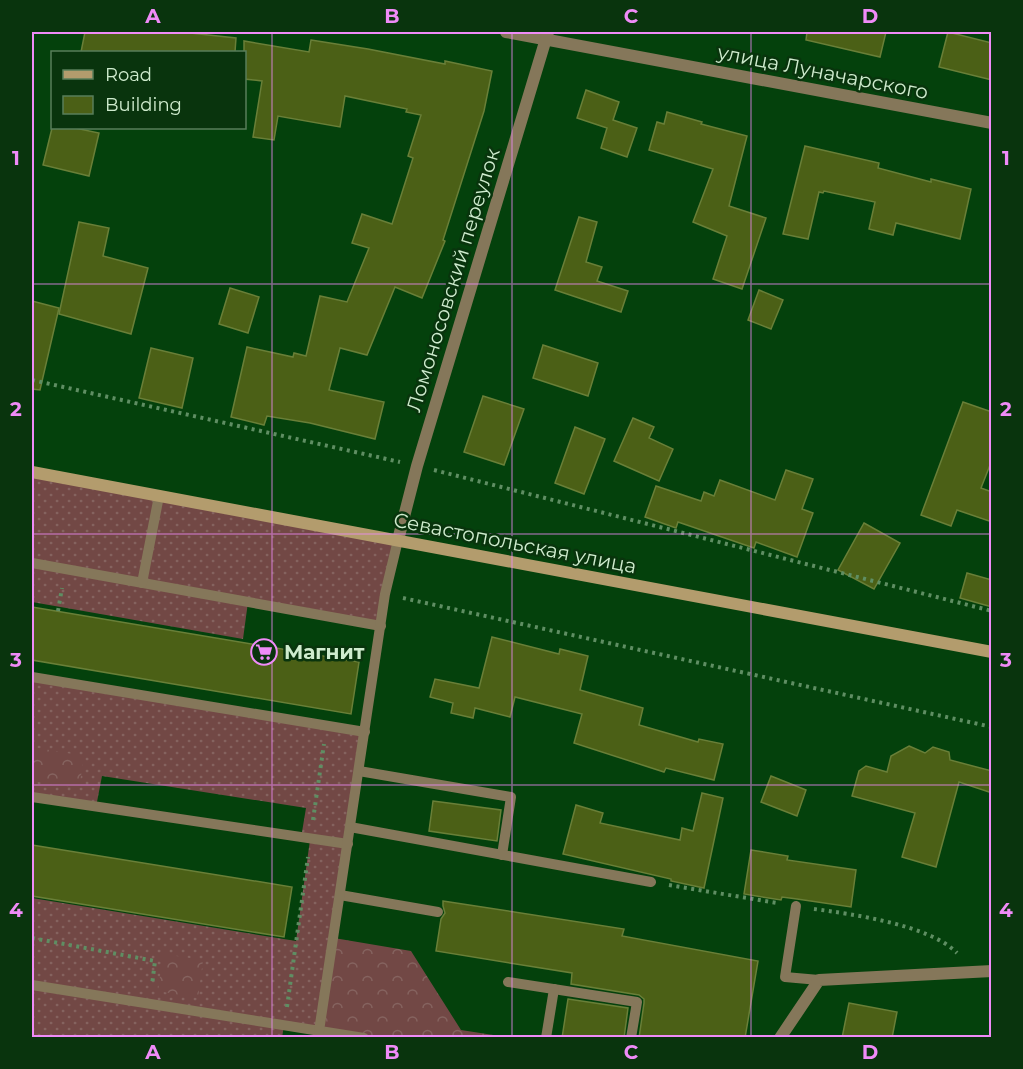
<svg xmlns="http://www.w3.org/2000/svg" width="1023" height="1069" viewBox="0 0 1023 1069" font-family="Montserrat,sans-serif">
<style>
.grass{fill:url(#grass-dots)}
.forest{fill:url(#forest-crowns)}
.building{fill:#4b6016;stroke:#697f38;stroke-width:1.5}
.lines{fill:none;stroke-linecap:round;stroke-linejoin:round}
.path{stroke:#5f8e63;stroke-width:4;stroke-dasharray:3 4.5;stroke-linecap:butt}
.service{stroke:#85775a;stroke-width:10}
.minor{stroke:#85775a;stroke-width:12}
.secondary{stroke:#b39c6d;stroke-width:12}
.grid{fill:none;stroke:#ef8bf7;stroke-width:1.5;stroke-opacity:0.55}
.labels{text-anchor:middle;stroke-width:5;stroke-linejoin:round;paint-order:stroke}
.street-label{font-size:20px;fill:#cfecce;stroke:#09340d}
.poi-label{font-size:20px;font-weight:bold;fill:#cfecce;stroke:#09340d;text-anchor:start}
.neatline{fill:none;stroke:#ef8bf7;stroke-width:2}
.grid-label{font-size:20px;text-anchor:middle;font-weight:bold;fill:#ef8bf7}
</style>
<defs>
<pattern id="grass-dots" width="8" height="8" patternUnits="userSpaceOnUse" patternTransform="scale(1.5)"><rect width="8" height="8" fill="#724845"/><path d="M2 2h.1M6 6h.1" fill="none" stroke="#85635f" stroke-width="1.8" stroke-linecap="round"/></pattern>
<pattern id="forest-crowns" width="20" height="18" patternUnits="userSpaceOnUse" patternTransform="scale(1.5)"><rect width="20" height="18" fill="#724845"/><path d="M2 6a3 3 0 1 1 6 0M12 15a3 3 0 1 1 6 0" fill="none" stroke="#85635f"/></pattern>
</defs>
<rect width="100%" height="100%" fill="#04410c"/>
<g class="grass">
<path d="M32 472 398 540 381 626 248 602 243 639 32 602Z"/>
<path d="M32 677 365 732 319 1031 284 1025 282 1038 32 1036V898L296 941 310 840 301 838 306 808 102 776 96 807 32 797Z"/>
</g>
<g class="forest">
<path d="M32 747 84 756 79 789 32 781Z"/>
<path d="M334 938 411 951 461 1030 506 1037 364 1038 319 1031Z"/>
<path d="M163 954 203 960 198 998 158 991Z"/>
</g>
<g class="building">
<path d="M85 32H181L236 38 235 52H81Z"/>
<path d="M807 32H886L880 57 806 40Z"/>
<path d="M948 32 992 43V80L939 67Z"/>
<path d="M311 40 368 49 445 64V61L492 71 484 111 443 240 445 241 422 298 395 287 367 355 340 348 329 390 384 402 375 439 310 423 267 416 264 425 231 417 247 347 293 357 294 353 306 356 320 296 347 302 369 248 352 243 362 214 392 224 413 158 408 156 421 115 406 112 407 109 345 96 340 127 278 116 274 140 253 137 262 81 244 79V41L309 52Z"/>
<path d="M586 90 619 102 613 120 637 128 627 157 601 148 607 128 577 118Z"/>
<path d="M667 112 702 122 701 124 747 136 729 206 766 218 742 289 713 279 727 236 693 222 713 169 649 150 657 122 664 124Z"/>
<path d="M52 128H75L99 133 89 176 43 165Z"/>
<path d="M805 146 879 163 878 168 931 182V179L971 189 960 239 896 223 893 235 869 229 875 202 824 191 823 193 819 192 808 239 783 234Z"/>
<path d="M579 217 597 222 586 262 602 267 597 281 628 291 621 312 555 290Z"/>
<path d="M79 222 109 228 103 256 148 268 131 334 59 314Z"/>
<path d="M230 288 259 297 248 333 219 324Z"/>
<path d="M759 290 783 300 771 329 748 320Z"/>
<path d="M32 301 59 308 40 390 32 389Z"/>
<path d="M543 345 598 363 588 396 533 378Z"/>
<path d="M151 348 193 358 182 408 139 398Z"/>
<path d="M483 396 524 409 504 465 464 452Z"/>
<path d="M963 402 992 412V460L981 488 992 492V522L957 510 951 526 921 515Z"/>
<path d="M633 418 654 427 649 438 673 449 659 481 614 461Z"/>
<path d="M575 427 605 439 584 494 555 483Z"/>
<path d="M786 470 813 479 802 509 813 513 797 557 756 542 754 548 678 522 676 528 645 517 656 486 701 501 704 492 714 496 720 480 775 500Z"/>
<path d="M864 523 900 543 874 589 838 570Z"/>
<path d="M967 573 992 580V607L960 598Z"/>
<path d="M32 607 359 662 351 714 32 660Z"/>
<path d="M492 637 559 654 560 649 588 656 580 690 643 708 639 725 698 742 699 739 723 744 714 780 666 768 664 772 574 743 582 714 515 697 510 717 475 708 473 718 451 713 453 703 430 697 435 679 479 688Z"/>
<path d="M909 746 925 753 933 747 949 752 950 760 992 771V793L959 782 936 867 902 857 915 813 852 796 859 771 866 766 887 772 891 756Z"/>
<path d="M771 776 806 790 797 816 761 802Z"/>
<path d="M702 793 723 798 704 888 671 881V879L563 854 576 805 603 813 600 823 680 840 682 828 693 831Z"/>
<path d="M433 801 501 810 497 841 429 831Z"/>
<path d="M32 845 292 887 284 937 32 896Z"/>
<path d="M751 850 788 856 787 860 856 870 851 907 797 899 782 897 781 900 744 894Z"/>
<path d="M443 901 624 929 622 936 758 961 745 1038H639L644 1003V999L639 995 571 984 572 973 436 951 441 919 445 913 443 906Z"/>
<path d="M568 999 628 1008 624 1038H562Z"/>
<path d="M849 1003 897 1012 892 1038H842Z"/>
</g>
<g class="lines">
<g class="path">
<path d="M32 380 400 462"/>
<path d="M434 470 992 611"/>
<path d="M403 598 992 727"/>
<path d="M58 611 62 588"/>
<path d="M313 820 324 744"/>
<path d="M669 885 777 903"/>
<path d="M814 909C852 914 930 925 957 953"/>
<path d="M32 938 155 961 152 985"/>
<path d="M287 1007 308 857"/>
</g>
<g class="service">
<path d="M32 563 381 626"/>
<path d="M142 583 159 496"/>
<path d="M32 677 365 732"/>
<path d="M359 771 511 797 502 855"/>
<path d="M32 797 348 844"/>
<path d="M350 827 651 882"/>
<path d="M340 895 438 912"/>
<path d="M796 906 785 977 819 980"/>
<path d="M508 982 637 1002 631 1038"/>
<path d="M32 985 364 1038"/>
<path d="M319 1031 385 594 398 540"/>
<path d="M546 1038 554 989"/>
</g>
<g class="minor">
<path d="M506 32 992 123"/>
<path d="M398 540 417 466 548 32"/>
<path d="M780 1038 819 980 992 971"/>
</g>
<path class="secondary" d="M32 472 992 652"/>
</g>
<path class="grid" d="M272 32V1038M512 32V1038M751 32V1038M32 284H992M32 534H992M32 785H992"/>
<defs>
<g id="supermarket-ring" transform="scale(1.35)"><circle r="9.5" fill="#09340d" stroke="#ef8bf7" stroke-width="1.5"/><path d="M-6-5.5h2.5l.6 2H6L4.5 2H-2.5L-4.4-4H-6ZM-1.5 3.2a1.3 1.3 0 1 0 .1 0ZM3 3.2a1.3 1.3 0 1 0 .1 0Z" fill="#ef8bf7"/></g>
</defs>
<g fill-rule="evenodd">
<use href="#supermarket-ring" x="264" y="652"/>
</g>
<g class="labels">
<g class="street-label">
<text transform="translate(823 72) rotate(11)" y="7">улица Луначарского</text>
<text transform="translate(453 280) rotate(-73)" y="7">Ломоносовский переулок</text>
<text transform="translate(515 543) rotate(11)" y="7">Севастопольская улица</text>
</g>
<g class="poi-label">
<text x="284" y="659">Магнит</text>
</g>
</g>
<rect width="1023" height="1069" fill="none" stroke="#09340d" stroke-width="66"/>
<rect x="51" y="51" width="195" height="78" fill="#09340d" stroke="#587e5a" stroke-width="1.5"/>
<rect x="63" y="70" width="30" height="9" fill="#b39c6d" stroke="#587e5a" stroke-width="1.5"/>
<text x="105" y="81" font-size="18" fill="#cfecce">Road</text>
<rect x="63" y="96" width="30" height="18" fill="#4b6016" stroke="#587e5a" stroke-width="1.5"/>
<text x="105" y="111" font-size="18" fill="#cfecce">Building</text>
<rect x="33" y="33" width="957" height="1003" class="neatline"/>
<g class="grid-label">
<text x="153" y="23">A</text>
<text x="392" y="23">B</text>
<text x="631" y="23">C</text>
<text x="870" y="23">D</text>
<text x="16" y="165">1</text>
<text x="1006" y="165">1</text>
<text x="16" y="416">2</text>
<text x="1006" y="416">2</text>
<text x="16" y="667">3</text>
<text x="1006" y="667">3</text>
<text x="16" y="917">4</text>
<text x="1006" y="917">4</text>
<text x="153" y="1059">A</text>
<text x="392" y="1059">B</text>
<text x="631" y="1059">C</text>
<text x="870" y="1059">D</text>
</g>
</svg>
